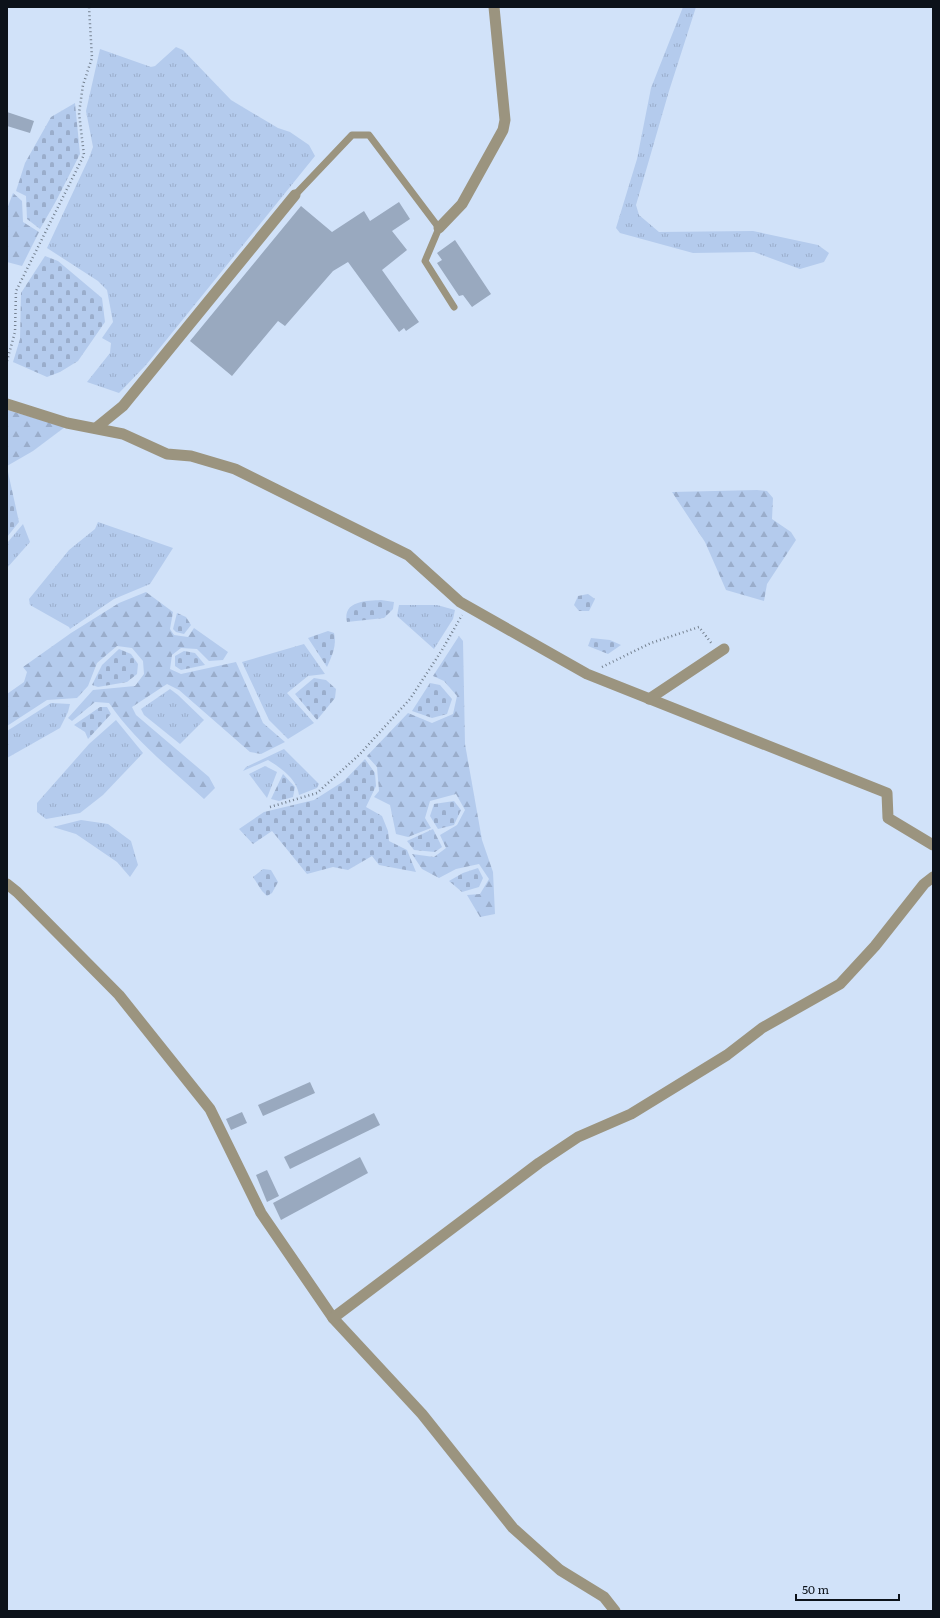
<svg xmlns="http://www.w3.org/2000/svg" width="940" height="1618" viewBox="0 0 940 1618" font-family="Literata,serif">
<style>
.grass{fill:url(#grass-tufts)}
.forest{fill:url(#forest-firs)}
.cemetery{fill:url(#cemetery-stones)}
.building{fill:#99a9bf}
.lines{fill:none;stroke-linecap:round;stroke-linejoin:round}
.path{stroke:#74808f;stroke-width:2.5;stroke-dasharray:1 3;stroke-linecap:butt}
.service{stroke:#9b947f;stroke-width:7}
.minor{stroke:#9b947f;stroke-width:11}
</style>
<defs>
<pattern id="grass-tufts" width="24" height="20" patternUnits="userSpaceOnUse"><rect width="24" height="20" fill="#b4cbed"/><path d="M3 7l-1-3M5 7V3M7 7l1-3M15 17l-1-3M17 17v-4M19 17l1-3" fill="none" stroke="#9aadcb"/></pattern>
<pattern id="forest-firs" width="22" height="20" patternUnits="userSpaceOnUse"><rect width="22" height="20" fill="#b4cbed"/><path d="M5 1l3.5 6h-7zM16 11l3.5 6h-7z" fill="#9aadcb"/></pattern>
<pattern id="cemetery-stones" width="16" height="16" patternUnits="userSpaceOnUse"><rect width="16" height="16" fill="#b4cbed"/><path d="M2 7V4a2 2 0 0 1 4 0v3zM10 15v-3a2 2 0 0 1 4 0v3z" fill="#9aadcb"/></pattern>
</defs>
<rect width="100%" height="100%" fill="#d1e2f9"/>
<g class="grass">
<path d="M683 7H696L669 91 636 205 639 215 659 232 753 231 818 245 829 253 824 262 800 269 754 252 693 253 620 233 616 228 637 159 651 88Z"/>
<path d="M176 47 183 50 231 100 278 128 290 132 309 145 315 156 146 365 119 393 87 382 110 353 111 343 102 338 113 322 107 290 98 281 47 248 89 158 93 147 86 111 100 49 151 67 155 66Z"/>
<path d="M98 522 173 548 150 584 114 599 70 629 69 627 30 605 29 599 69 550 95 529Z"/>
<path d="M23 524 30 542 7 568V543Z"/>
<path d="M399 605H437L455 610 453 619 434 649 397 616Z"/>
<path d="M304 644 325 674 308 676 287 693 314 723 288 739 269 720 242 662Z"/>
<path d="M170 689 178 695 204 720 180 744 144 715 141 709Z"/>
<path d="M51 703 70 704 68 712 60 728 7 758V731Z"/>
<path d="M116 720 143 753 103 795 80 813 46 819 37 812V803L89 744Z"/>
<path d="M284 749 319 784 317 788 299 795C297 779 281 768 268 760L243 771 246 767Z"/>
<path d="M265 766 277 772 267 798 249 774Z"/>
<path d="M81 820 108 824 131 841 138 865 130 877 117 862 76 834 53 827Z"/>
</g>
<g class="forest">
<path d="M13 193 22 201 23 222 39 232 22 266 7 262V209Z"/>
<path d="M7 410 65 427 33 451 7 466Z"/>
<path d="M757 490 767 491 773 498 772 519 791 532 796 540 767 584 764 601 726 590 705 542 672 492Z"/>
<path d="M146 592 173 612 170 629 174 635 188 637 194 628 228 652 223 660 209 661 197 649 181 648 172 655 170 669 181 674 236 662 263 723 285 742 261 754 250 752 179 690 167 684 132 707 136 715 209 777 215 788 204 799C171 769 134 740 109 703L95 702 72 721 68 718 93 690 135 686 144 674 143 661 132 648 117 646 97 663 88 686 77 698 47 700 7 726V694L24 682 27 672 23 667 71 633 119 603Z"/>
<path d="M459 636 463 641 465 744 482 840 493 872 495 914 480 917 467 895 480 894 489 879 479 864 456 869 439 878 422 869 412 854 434 857 446 848 440 835 457 825 465 810 456 794 430 801 425 818 431 828 408 837 396 834 390 805 374 797 379 791 377 767 367 756 408 713 432 723 453 714 457 696 444 681 433 676Z"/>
</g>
<g class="cemetery">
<path d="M75 103 80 154 56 201 40 229 27 219 26 196 16 191 25 163 51 117Z"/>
<path d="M45 256 58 261 102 298 105 322 78 361 60 372 47 377 13 362 20 339 21 293Z"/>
<path d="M8 472 19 522 7 537V473Z"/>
<path d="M588 594 595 599 589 611H579L574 605 578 596Z"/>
<path d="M381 600 394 602 393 609 384 618 347 622C342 600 368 601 381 600Z"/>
<path d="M177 613 186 617 191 625 184 634 176 632 173 629Z"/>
<path d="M328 631 334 633C337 645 332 656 327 667L308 638Z"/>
<path d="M591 638 610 640 621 645 608 654 588 646Z"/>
<path d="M119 649 131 654 138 664 137 674 127 682 98 687 92 685 102 665Z"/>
<path d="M184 651 195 653 205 665 181 670 175 666V656Z"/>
<path d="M314 678 326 680 336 689 335 698 317 720 295 694Z"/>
<path d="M430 683 440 685 452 699 447 714 432 718 412 711Z"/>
<path d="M100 707H107L111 714 88 739 85 732 74 725Z"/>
<path d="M365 759 375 773 376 786 366 807 382 816 388 831 389 841 407 850 416 872 379 865 372 856 348 870 333 867 307 874 272 831 253 844 239 829 264 812 314 800 344 781Z"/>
<path d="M283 774 295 787 293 797 279 801 271 799Z"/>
<path d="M454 801 461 810 454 825 438 829 430 816 434 804Z"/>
<path d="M433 829 442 847 435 852 414 850 407 841Z"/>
<path d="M478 868 483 878 479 887 462 892 449 881 463 873Z"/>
<path d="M263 869 271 870 278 882 272 893 267 896 262 891 253 877Z"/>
</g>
<g class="building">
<path d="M7 112 34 121 30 133 7 126Z"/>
<path d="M399 202 410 219 392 231 407 250 382 270 419 322 406 331 404 328 399 332 348 262 333 271 285 326 278 321 232 376 190 341 301 206 332 232 364 211 370 221Z"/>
<path d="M455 240 491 294 472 307 463 295 459 296 437 263 442 260 437 253Z"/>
<path d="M310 1082 315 1093 263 1116 258 1105Z"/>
<path d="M242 1112 247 1123 231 1130 226 1119Z"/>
<path d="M374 1113 380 1125 290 1169 284 1157Z"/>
<path d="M360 1157 368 1173 281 1220 273 1203Z"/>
<path d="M267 1170 279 1196 267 1202 256 1175Z"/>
</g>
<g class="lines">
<g class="path">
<path d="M7 361 15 332 16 291 84 155 79 113 83 85 92 58 89 7"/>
<path d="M602 667 651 643 699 627 712 644"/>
<path d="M270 807 317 793 359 755 410 699 442 650 462 615"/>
</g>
<path class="service" d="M295 195 352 135H369L439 228 425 261 454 307"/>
<g class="minor">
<path d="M439 228 462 204 503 130 505 120 494 7"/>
<path d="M7 404 67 423 123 434 167 454 191 456 235 469 408 555 460 602 587 674 887 793 888 818 933 845"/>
<path d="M96 428 123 406 295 195"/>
<path d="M649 699 724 649"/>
<path d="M7 884 17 892 119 995 210 1109 261 1213 333 1318 422 1414 513 1528 560 1570 604 1597 615 1611"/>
<path d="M333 1318 539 1163 578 1137 631 1114 727 1055 762 1028 840 984 875 946 924 884 933 877"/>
</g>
</g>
<rect width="940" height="1618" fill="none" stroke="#0c121a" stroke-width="16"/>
<path d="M796 1594v6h103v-6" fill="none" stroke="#0c121a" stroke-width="2"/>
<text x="802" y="1594" font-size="12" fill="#0c121a" stroke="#d1e2f9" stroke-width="3" paint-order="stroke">50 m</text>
</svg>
